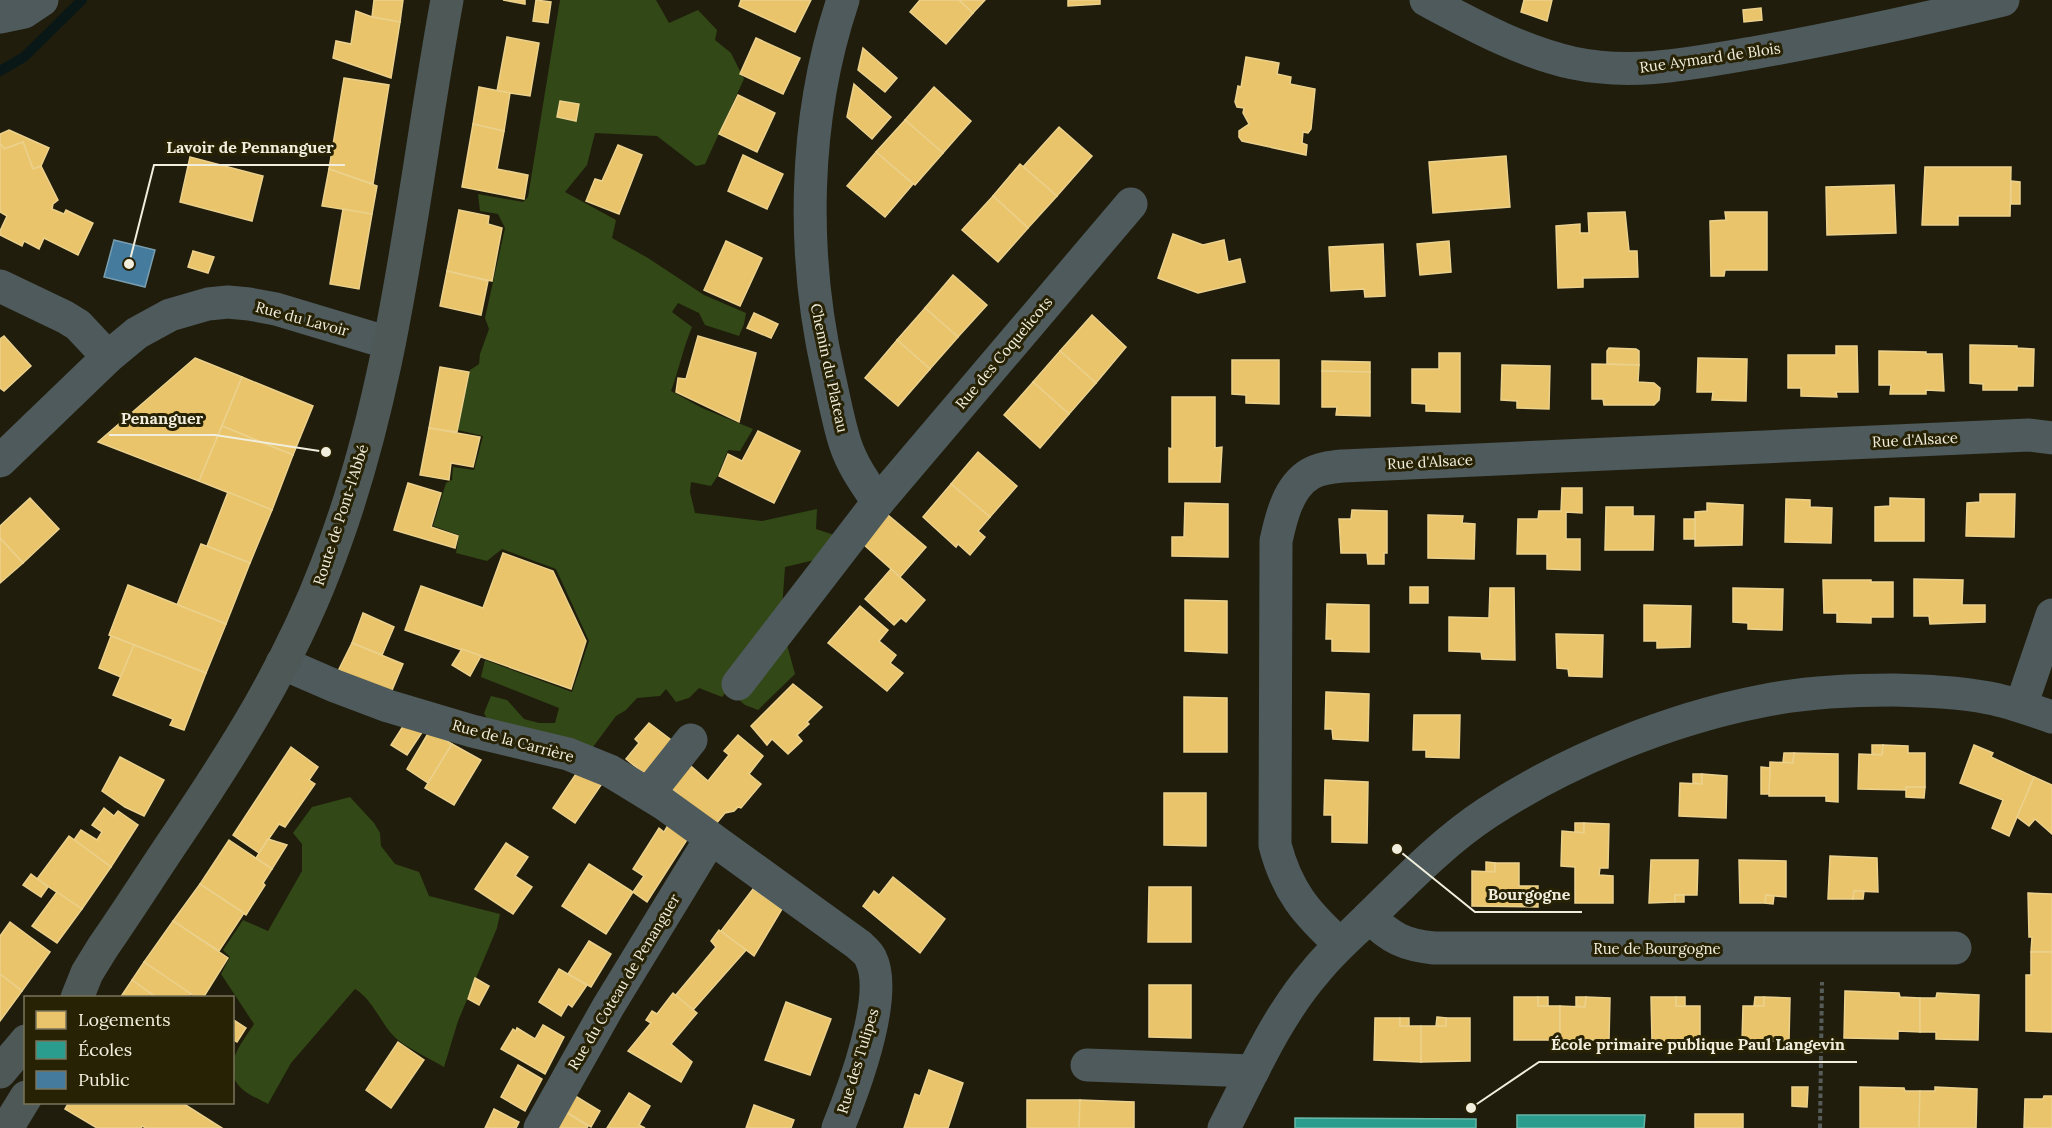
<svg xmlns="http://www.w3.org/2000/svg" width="2052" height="1128" viewBox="0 0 2052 1128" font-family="Lora,serif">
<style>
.forest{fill:#324816}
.homes{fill:#e9c46a;stroke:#ebd18c;stroke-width:1.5}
.schools{fill:#2a9d8f;stroke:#66b5a6;stroke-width:1.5}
.public{fill:#457b9d;stroke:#799eb0;stroke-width:1.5}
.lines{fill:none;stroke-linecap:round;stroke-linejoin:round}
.stream{stroke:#091817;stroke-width:10}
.path{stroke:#555c59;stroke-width:4;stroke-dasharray:4.5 3;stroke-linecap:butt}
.minor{stroke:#4e5a5b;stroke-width:33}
.major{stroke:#4d5857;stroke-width:33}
.labels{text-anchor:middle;stroke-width:6;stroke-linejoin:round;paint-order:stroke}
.street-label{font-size:15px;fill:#f1eedd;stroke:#282205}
.leader{fill:none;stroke:#f1eedd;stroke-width:2}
.callout-dot{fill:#f1eedd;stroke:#282205;stroke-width:2}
.callout-label{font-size:16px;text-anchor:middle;font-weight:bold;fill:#f1eedd;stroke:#282205;stroke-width:6;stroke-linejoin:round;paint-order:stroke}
</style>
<rect width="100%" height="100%" fill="#201d0d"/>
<g class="forest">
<path d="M560 0H656L669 23 698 10 717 30 715 40 731 53 744 79 705 164 696 166 657 136 595 133 587 165 565 192 616 220 612 238 648 258 704 295 746 313 744 324 739 336 705 325 699 313 678 303 672 312 692 327C683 348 679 370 671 391L702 408 753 429 740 451 728 450 717 477 711 486 691 482 690 492 695 513 762 521 817 509 816 529 834 535 823 558 785 567 781 623 795 674 758 710 745 705 728 690 722 697 699 688 689 698 676 702 666 689 660 696 637 698 626 710 616 716 593 747 489 723 484 713 491 696 507 700 524 719 539 723H555L559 708 481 677 485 660 572 692 589 641 556 569 502 549 487 561 456 553 459 535 433 526 446 483 452 480 453 467 474 470 483 436 458 430 470 370 479 364 480 354 489 329 485 318 505 228 498 214 480 211 478 194 523 202 528 197Z"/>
<path d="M350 797 374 823 380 833 381 846 395 864 419 872 429 896 500 914 497 928 458 1021 444 1067C429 1058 411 1050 398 1040 381 1026 374 1000 355 989L291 1063 268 1104C259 1099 246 1094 240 1087 221 1066 242 1043 254 1024L221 974 230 957 223 950 243 920 268 931 302 871V844L293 833 312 807Z"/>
</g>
<g class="homes">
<path d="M374 0H403L400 22 372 17Z"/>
<path d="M503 0H525V4Z"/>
<path d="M536 0 551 2 548 23 533 21Z"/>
<path d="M741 0H811L795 32 739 6Z"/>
<path d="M920 0H959L973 13 946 44 910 12Z"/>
<path d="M959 0H985L973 13Z"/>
<path d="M1068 0H1100V4L1068 6Z"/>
<path d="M1524 0H1552L1547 21 1521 12Z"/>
<path d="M1761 8 1762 20 1744 22 1743 10Z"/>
<path d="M356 11 372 17 400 22 391 78 333 58 336 41 351 44Z"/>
<path d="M507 37 539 43 530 96 497 91Z"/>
<path d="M756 38 800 58 783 94 740 74Z"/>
<path d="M863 48 897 78 885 92 858 70Z"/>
<path d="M1246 57 1279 63 1277 74 1291 77 1290 84 1315 89 1311 129 1308 133 1303 132 1302 143 1307 145 1306 155 1242 141 1239 137V131L1249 124 1243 113 1244 108 1237 107 1235 102 1238 86 1241 87Z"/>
<path d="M344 78 389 85 373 184 329 169Z"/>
<path d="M854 84 891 117 872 139 847 117Z"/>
<path d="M479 87 510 93 504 131 473 124Z"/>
<path d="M934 87 971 121 943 153 905 120Z"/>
<path d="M738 95 775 113 757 152 719 134Z"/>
<path d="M560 101 579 104 576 121 557 117Z"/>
<path d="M905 120 943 153 915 185 876 152Z"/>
<path d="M473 124 504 131 497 169 528 175 524 199 462 187Z"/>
<path d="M1059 127 1092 156 1057 196 1023 167Z"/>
<path d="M9 130 49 148 41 166 33 169 23 142 4 149 0 143V134Z"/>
<path d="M23 142 33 169 41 166 58 200 53 204 52 209 64 214 66 210 93 223 78 255 44 238 39 249 24 241 22 246 0 235V231L7 216 0 212V143L4 149Z"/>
<path d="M618 145 642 155 619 214 586 201 595 179 602 181Z"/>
<path d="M876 152 913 184 885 217 847 186Z"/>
<path d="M743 155 783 174 767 209 728 191Z"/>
<path d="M1506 156 1510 207 1433 213 1429 162Z"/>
<path d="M190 157 263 176 252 221 180 202Z"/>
<path d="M1020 164 1057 196 1028 228 993 196Z"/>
<path d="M1925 167H2011L2010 216H1958V225H1922Z"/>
<path d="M329 169 377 186 372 214 322 206Z"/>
<path d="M2011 181 2020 182V204H2011Z"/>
<path d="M1894 185 1896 233 1827 235 1826 187Z"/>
<path d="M993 196 1028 228 998 262 962 230Z"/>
<path d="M343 209 372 214 359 289 330 284Z"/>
<path d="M459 210 489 216 488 224 502 228 492 281 447 271Z"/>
<path d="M1625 212 1629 251H1637L1638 277 1583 278V287L1558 288 1556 226 1580 224V233H1589L1588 213Z"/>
<path d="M1725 212H1767V270H1725L1724 276H1711L1710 221 1726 220Z"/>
<path d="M1173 234 1203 245 1224 240 1228 262 1240 259 1245 282 1198 293 1158 278Z"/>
<path d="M726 241 762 258 740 306 704 290Z"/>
<path d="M1449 241 1451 272 1420 275 1417 244Z"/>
<path d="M1383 244 1385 296 1365 297 1364 289 1331 291 1329 247Z"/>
<path d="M193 251 214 257 208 273 188 267Z"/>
<path d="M447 271 488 281 481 315 440 306Z"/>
<path d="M953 275 987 305 958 337 925 308Z"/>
<path d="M925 308 958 337 930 369 897 340Z"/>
<path d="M754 313 778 324 771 338 747 328Z"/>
<path d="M1092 315 1126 347 1096 383 1060 351Z"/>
<path d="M4 336 31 366 4 391 0 388V339Z"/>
<path d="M698 336 756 353 739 422 676 392 678 378 686 379Z"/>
<path d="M897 340 930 369 898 406 865 378Z"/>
<path d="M1970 345 2017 346V348L2034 349 2033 386H2017V390H1983V384L1970 383Z"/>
<path d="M1836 346H1857L1858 392H1836L1837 397 1801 396V388H1788V355H1836Z"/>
<path d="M1609 348 1636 349 1639 351V365L1607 364V351Z"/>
<path d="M1060 351 1096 383 1069 414 1033 382Z"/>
<path d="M1879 351 1926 352V354H1942L1944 391 1926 390V394H1890L1891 385H1879Z"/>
<path d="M1439 353H1460V412L1426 411V404L1412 403V369H1439Z"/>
<path d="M195 358 242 377 199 481 98 442Z"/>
<path d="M1698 358 1747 359 1746 401 1712 400 1713 392H1697Z"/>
<path d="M1232 360H1279V404L1246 403V395L1232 394Z"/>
<path d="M1322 361 1370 362V372L1322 371Z"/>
<path d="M1592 364 1639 365 1638 382 1654 383 1660 388 1659 400 1654 405H1604L1603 399H1592Z"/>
<path d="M1502 365 1550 366 1549 409 1517 408V401L1501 400Z"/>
<path d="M440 367 469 372 457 432 429 428Z"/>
<path d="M1322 371 1370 372V416L1336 415 1337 407H1322Z"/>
<path d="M242 377 313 406 293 455 222 426Z"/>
<path d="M1033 382 1069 414 1040 448 1004 415Z"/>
<path d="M1172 397H1215V448L1222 447 1220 482H1169V448L1172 449Z"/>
<path d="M222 426 293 455 272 510 199 481Z"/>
<path d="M429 428 480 437 473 467 451 463 449 480 420 475Z"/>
<path d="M758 431 800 451 774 503 719 476 728 454 742 461Z"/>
<path d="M978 452 1017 486 990 517 951 484Z"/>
<path d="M408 483 441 493 431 527 458 536 455 548 394 530Z"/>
<path d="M951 484 990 517 978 531 985 537 970 555 958 544 956 547 923 517Z"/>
<path d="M1562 488H1582V513L1566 512V539H1580V570L1547 569V554H1517L1518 519H1538L1539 511H1561Z"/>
<path d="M228 492 272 510 250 563 207 546Z"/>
<path d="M1980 494H2015L2014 537 1966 536 1967 503 1980 502Z"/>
<path d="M30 498 59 529 23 563 0 538V526Z"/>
<path d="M1890 498 1924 499V541H1875V507L1890 506Z"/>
<path d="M1786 499 1810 500V507L1832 508 1831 543 1785 542Z"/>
<path d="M1185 503 1228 504V557L1172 556V537H1184Z"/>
<path d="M1707 503 1743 505 1742 545 1695 546V512L1707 511Z"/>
<path d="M1606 507H1633V516H1654L1653 550H1605Z"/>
<path d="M1352 510 1387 511V553H1384V564H1368L1367 553H1341L1339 519H1351Z"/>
<path d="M888 515 926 547 900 577 863 544Z"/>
<path d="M1428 515 1463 516 1462 523 1475 524 1474 559 1428 558Z"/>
<rect x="1684" y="519" width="11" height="20"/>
<path d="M0 538 23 563 0 583Z"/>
<path d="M201 544 250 563 226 624 177 605Z"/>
<path d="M503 553 553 571 586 641 571 689 405 630 421 586 483 608Z"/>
<path d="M891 569 925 600 906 622 901 618 894 625 865 599Z"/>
<path d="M1914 579 1963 580 1962 605H1985V622L1930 624 1929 616H1914Z"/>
<path d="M1823 580H1871V582H1893V617H1871V623L1837 622V613H1824Z"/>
<path d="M128 585 226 624 206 673 109 635Z"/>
<rect x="1410" y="587" width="18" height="16"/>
<path d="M1490 588H1514L1515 660 1482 659 1481 652 1449 651V617L1489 618Z"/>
<path d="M1733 588 1783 589 1782 630 1748 629V623L1733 622Z"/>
<path d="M1185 600 1227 601V653L1185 651Z"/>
<path d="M1327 604 1369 605V652L1332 651V639H1326Z"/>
<path d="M1644 605 1691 606 1690 647 1657 648V641H1644Z"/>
<path d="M860 606 888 630 879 641 896 655 890 663 903 673 887 691 828 643Z"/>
<path d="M363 613 394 627 382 655 352 643Z"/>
<path d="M1556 634 1603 635 1602 677 1569 676 1568 669 1557 668Z"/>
<path d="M111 636 134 645 121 677 99 668Z"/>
<path d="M352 643 403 664 390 695 337 673Z"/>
<path d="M134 645 206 673 184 730 170 725 173 719 113 695Z"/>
<path d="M462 649 481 656 470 676 452 665Z"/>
<path d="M793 684 822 707 807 722 809 724 797 735 802 741 788 754 772 739 767 745 751 726Z"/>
<path d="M1326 692 1369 694 1368 741 1333 739 1332 729H1325Z"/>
<path d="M1184 697 1227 698V752H1184Z"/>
<path d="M1414 715H1460L1459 758 1426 757V750H1413Z"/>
<path d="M407 720 423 731 407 755 391 745Z"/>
<path d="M649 723 674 742 646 775 626 759 639 743 635 739Z"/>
<path d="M430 730 452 744 428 783 407 769Z"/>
<path d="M738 735 763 756 749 774 761 784 741 808 738 807 734 811 725 813 715 825 667 785 685 761 708 781 729 755 724 751Z"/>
<path d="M452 744 481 760 454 805 425 788Z"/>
<path d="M1872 745H1883L1882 755 1872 754Z"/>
<path d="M1883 745 1908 746V753H1925V787H1906V790L1858 789 1859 754 1882 755Z"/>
<path d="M1974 745 1993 753 1991 757 2034 777 2009 836 1992 828 2003 800 1960 783Z"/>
<path d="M291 747 318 767 309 780 315 784 285 827 279 824 259 853 233 835Z"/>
<path d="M1784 753H1794L1793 763 1783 762Z"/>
<path d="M1794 753 1838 754V802L1826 801V796H1769L1770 762 1793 763Z"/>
<path d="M120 757 164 780 144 816 125 807 102 791Z"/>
<path d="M1761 767 1770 768 1769 794H1761Z"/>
<path d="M578 771 601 785 575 823 553 808Z"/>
<path d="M1693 774H1702V784L1693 783Z"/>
<path d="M1702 774 1727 776 1726 818 1679 816 1680 783 1702 784Z"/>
<path d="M2034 777 2052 785V834L2035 819 2029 826 2017 817Z"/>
<path d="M1325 780 1368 782 1367 843 1332 842V815H1324Z"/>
<path d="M1906 787H1925L1924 798 1906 797Z"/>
<path d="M1164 793H1206V846L1164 845Z"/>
<path d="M104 808 114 816 118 811 138 825 111 867 74 840 81 830 97 840 102 832 92 825Z"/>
<path d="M672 818 688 838 647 902 633 892 644 876 633 869 659 828 664 832Z"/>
<path d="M1575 823H1584V833L1575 832Z"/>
<path d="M1584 823 1609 824 1608 868H1600L1599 875 1613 876V903H1575V867L1561 866 1562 831 1584 833Z"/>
<path d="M69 836 111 867 82 909 37 879Z"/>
<path d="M268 839 287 845 272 869 256 858Z"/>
<path d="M229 840 272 869 263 883 265 885 246 915 200 884Z"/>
<path d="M506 843 528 857 515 876 532 887 513 914 475 889Z"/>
<path d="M1830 856 1877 858 1878 892 1854 891 1853 899H1828Z"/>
<path d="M1651 860H1698L1697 895H1675V902L1649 903Z"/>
<path d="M1739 860 1786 861V897L1766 895 1765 903H1740Z"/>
<path d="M1486 862 1495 863V872H1486Z"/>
<path d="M1495 863H1519V886H1538V907L1472 906V871L1495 872Z"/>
<path d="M589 864 633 892 606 934 562 906Z"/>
<path d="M31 874 48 887 41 897 23 885Z"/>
<path d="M893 877 945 919 920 953 863 906 874 891 879 895Z"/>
<path d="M200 884 244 913 219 951 173 921Z"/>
<path d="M1149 887H1191V942H1148Z"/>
<path d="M753 889 782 909 754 956 721 931Z"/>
<path d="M1854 891H1864L1863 899H1853Z"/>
<path d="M57 892 82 909 57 943 32 926Z"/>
<path d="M2028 893 2052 894V952H2031L2032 937H2029Z"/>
<rect x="1675" y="895" width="9" height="7"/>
<path d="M1766 895 1774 896 1773 904 1765 903Z"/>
<path d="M173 921 228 958 203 998H197L144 962Z"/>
<path d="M10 922 50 952 22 991 0 974V936Z"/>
<path d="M719 930 746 950 693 1010 675 996 716 947 711 941Z"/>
<path d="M589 941 611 954 591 987 568 974Z"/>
<path d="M2031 952H2052V1032L2026 1031V975H2031Z"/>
<path d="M144 962 191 994 189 998H157L132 980Z"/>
<path d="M559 969 587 985 572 1007 568 1004 561 1016 539 1002Z"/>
<path d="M0 974 22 991 0 1021Z"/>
<path d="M475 978 489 986 479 1005 468 999Z"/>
<path d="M132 980 157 998H120Z"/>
<path d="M1149 985H1191V1038L1149 1037Z"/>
<path d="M1845 991 1899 993 1900 997 1920 998V1032L1898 1031V1039L1844 1038Z"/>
<path d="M673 993 697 1013 671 1044 692 1062 681 1082 628 1051 651 1023 646 1020 652 1011 657 1014Z"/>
<path d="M1937 993 1979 995 1978 1040 1936 1039V1032H1920V998H1936Z"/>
<path d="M1514 997H1538V1006H1560V1040H1514Z"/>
<rect x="1538" y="997" width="10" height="9"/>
<path d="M1576 997H1586L1585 1007 1576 1006Z"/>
<path d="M1586 997 1610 998 1609 1040H1560V1006L1585 1007Z"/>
<path d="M1651 997H1676V1006H1700V1041H1652Z"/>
<rect x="1676" y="997" width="9" height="9"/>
<path d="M1755 997H1764V1006H1754Z"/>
<path d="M1764 997 1790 998 1789 1041H1742L1743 1006H1764Z"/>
<path d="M786 1002 831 1019 810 1075 765 1060Z"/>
<path d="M1437 1017 1446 1018V1026H1436Z"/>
<path d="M1375 1018H1400V1026H1421V1062L1374 1060Z"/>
<rect x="1400" y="1018" width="9" height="8"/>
<path d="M1446 1018H1470V1061L1421 1062V1026H1446Z"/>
<path d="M232 1019 246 1028 237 1042 232 1039Z"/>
<path d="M543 1025 564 1037 545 1074 501 1049 513 1029 516 1031 517 1028 535 1039Z"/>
<path d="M398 1042 424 1060 391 1108 366 1090Z"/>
<path d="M518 1065 542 1079 525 1111 501 1097Z"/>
<path d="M929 1070 963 1083 948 1128H904L915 1094 920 1096Z"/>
<path d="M1792 1087H1808L1807 1107 1792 1106Z"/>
<path d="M1860 1087 1904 1088 1905 1091H1920L1919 1128H1860Z"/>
<path d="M1935 1087 1977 1089 1976 1128H1919L1920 1091H1935Z"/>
<path d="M629 1093 650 1106 639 1125 645 1128H607Z"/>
<path d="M572 1094 600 1111 591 1127 563 1110Z"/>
<path d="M2044 1096H2052V1128H2024L2025 1099H2043Z"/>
<path d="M1027 1100H1080L1079 1128H1027Z"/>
<path d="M1080 1100 1134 1102V1128H1079Z"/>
<path d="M69 1102H181L222 1128H146L142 1126 141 1128H97L65 1109Z"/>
<path d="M754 1105 794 1120 791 1128H746Z"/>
<path d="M494 1109 519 1122 516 1128H485Z"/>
<path d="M563 1110 588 1126 587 1128H553Z"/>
<rect x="1695" y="1114" width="48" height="14"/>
</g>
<g class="schools">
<path d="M1517 1115H1645L1644 1128H1517Z"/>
<path d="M1295 1118 1476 1119V1128H1295Z"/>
</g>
<path class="public" d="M114 240 155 250 145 287 104 277Z"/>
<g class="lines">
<path class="stream" d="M0 71 24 57 82 0"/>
<path class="path" d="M1820 1128 1822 982"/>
<g class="minor">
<path d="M1426 0C1473 25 1520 51 1573 63 1634 76 1693 63 1753 53 1837 38 1920 20 2003 0"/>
<path d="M0 17 24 12 42 0"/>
<path d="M0 286 65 317 78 325 108 357 137 333 170 315 208 304 228 302 249 304 276 309 389 343"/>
<path d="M0 461 108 357"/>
<path d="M878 502 1131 204"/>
<path d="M282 663 335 686 388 706 472 731 568 754 610 771 664 804 859 945C863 949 869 953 871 959 889 996 853 1091 838 1128"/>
<path d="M738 684 878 502C865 483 852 465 845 443 838 421 834 398 829 376 801 255 803 119 843 0"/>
<path d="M2021 706 2052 615"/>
<path d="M649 793 691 740"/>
<path d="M1369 917C1391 938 1404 945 1434 948H1955"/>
<path d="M1340 944C1306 913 1287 891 1275 845L1276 541C1281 518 1288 487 1310 474 1320 468 1332 467 1343 466L2029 435 2052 438"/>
<path d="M1087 1065 1253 1071"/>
<path d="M540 1128 608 1007 711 838"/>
<path d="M1224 1128C1252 1074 1276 1017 1316 971 1332 951 1351 935 1369 917 1407 880 1443 842 1487 813 1566 761 1669 719 1762 701 1805 692 1850 690 1893 690 1925 691 1958 692 1989 698 2011 702 2031 710 2052 717"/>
</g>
<g class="major">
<path d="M77 998 87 973 103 947C128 911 152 873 177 836 235 750 289 664 326 567 397 386 412 190 447 0"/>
<path d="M0 1072 26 1041"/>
<path d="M7 1128 26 1097"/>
</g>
</g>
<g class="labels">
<g class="street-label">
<text transform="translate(1710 58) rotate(-8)" y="5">Rue Aymard de Blois</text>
<text transform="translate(302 319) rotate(15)" y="5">Rue du Lavoir</text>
<text transform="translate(1004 353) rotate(-50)" y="5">Rue des Coquelicots</text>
<text transform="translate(829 368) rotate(78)" y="5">Chemin du Plateau</text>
<text transform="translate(1915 440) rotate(-3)" y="5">Rue d'Alsace</text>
<text transform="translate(1430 462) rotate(-3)" y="5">Rue d'Alsace</text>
<text transform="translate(341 515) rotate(-72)" y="5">Route de Pont-l'Abbé</text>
<text transform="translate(513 741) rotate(15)" y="5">Rue de la Carrière</text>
<text x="1657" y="954">Rue de Bourgogne</text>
<text transform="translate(624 982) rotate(-59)" y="5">Rue du Coteau de Penanguer</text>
<text transform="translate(858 1061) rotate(-73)" y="5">Rue des Tulipes</text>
</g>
</g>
<path class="leader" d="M129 264L154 165H345M326 452L215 435H109M1397 849L1475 912H1582M1471 1108L1539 1062H1857"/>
<g class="callout-dot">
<circle cx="129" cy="264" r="6"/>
<circle cx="326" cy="452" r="6"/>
<circle cx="1397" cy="849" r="6"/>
<circle cx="1471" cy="1108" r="6"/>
</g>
<g class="callout-label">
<text x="250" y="153">Lavoir de Pennanguer</text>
<text x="162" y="424">Penanguer</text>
<text x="1529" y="900">Bourgogne</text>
<text x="1698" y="1050">École primaire publique Paul Langevin</text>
</g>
<rect x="24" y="996" width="210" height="108" fill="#282205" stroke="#78745b" stroke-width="1.5"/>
<rect x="36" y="1011" width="30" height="18" fill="#e9c46a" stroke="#78745b" stroke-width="1.5"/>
<text x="78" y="1026" font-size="18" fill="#f1eedd">Logements</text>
<rect x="36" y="1041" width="30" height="18" fill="#2a9d8f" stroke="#78745b" stroke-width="1.5"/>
<text x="78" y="1056" font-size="18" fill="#f1eedd">Écoles</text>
<rect x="36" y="1071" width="30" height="18" fill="#457b9d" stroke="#78745b" stroke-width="1.5"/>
<text x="78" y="1086" font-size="18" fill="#f1eedd">Public</text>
</svg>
